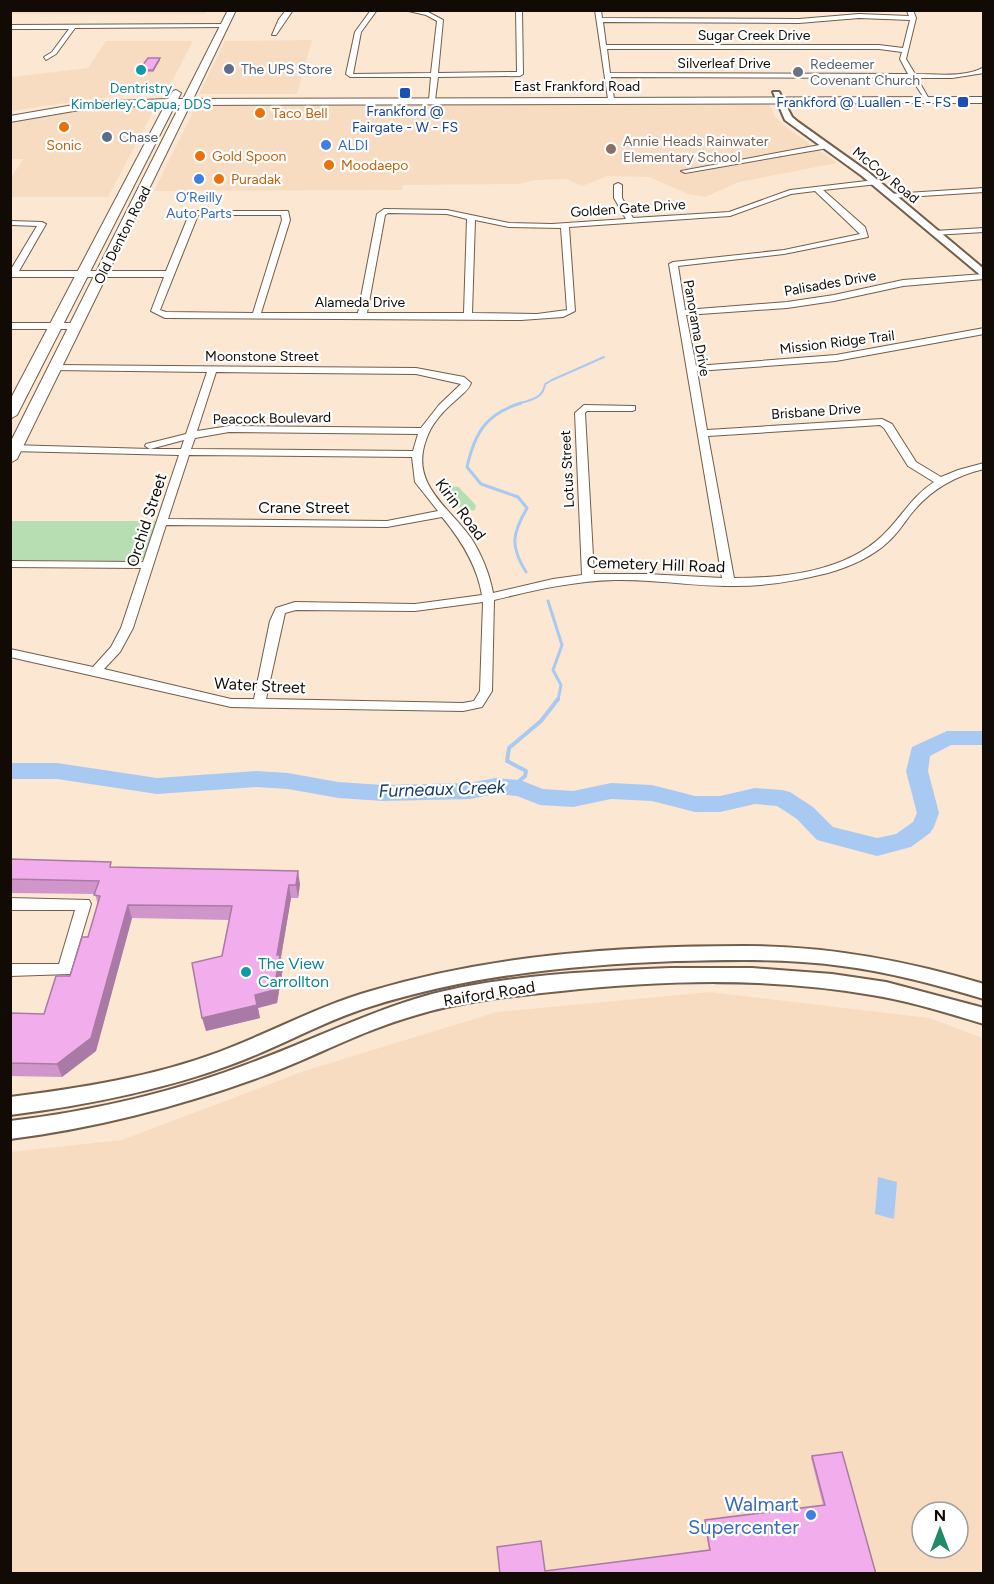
<svg xmlns="http://www.w3.org/2000/svg" width="994" height="1584" viewBox="0 0 994 1584" font-family="Figtree,sans-serif">
<style>
.built{fill:#f7dcc2;fill-rule:evenodd}
.green{fill:#b7deb3}
.water{fill:#a8caf2}
.lines{fill:none;stroke-linecap:round;stroke-linejoin:round}
.stream-far2{stroke:#a8caf2;stroke-width:2}
.stream-far1{stroke:#a8caf2;stroke-width:3}
.stream{stroke:#a8caf2;stroke-width:4}
.river{fill:#a8caf2;fill-rule:evenodd}
.minor-casing{stroke:#715e4c;stroke-width:2}
.tertiary-casing{stroke:#715e4c;stroke-width:4}
.secondary-casing{stroke:#715e4c;stroke-width:2}
.minor{fill:#fff;fill-rule:evenodd}
.tertiary{fill:#fff;fill-rule:evenodd}
.secondary{fill:#fff;fill-rule:evenodd}
.wall{fill:#d096cb}
.shaded-wall{fill:#a97aa5}
.building{fill:#f2aeec;stroke:#a97aa5;stroke-width:1.5}
.service-dot{fill:#5c6f8a;stroke:#fff;stroke-width:2}
.culture-dot{fill:#0f9aa8;stroke:#fff;stroke-width:2}
.worship-dot{fill:#6b7280;stroke:#fff;stroke-width:2}
.transit-dot{fill:#1a4fb4;stroke:#fff;stroke-width:2}
.food-dot{fill:#e8710a;stroke:#fff;stroke-width:2}
.shop-dot{fill:#3f7fe0;stroke:#fff;stroke-width:2}
.education-dot{fill:#8d6e63;stroke:#fff;stroke-width:2}
.labels{text-anchor:middle;stroke-width:4.5;stroke-linejoin:round;paint-order:stroke}
.far-street-label{font-size:14px;fill:#120b05;stroke:#fff}
.far-worship-label{font-size:14px;fill:#5b616d;stroke:#fff;text-anchor:start}
.far-service-label{font-size:14px;fill:#4e5e75;stroke:#fff;text-anchor:start}
.far-culture-label{font-size:14px;fill:#0d838f;stroke:#fff}
.far-transit-label{font-size:14px;fill:#164399;stroke:#fff;text-anchor:end}
.far-food-label{font-size:14px;fill:#c56008;stroke:#fff;text-anchor:start}
.far-education-label{font-size:14px;fill:#785e54;stroke:#fff;text-anchor:start}
.far-shop-label{font-size:14px;fill:#366cbe;stroke:#fff;text-anchor:start}
.street-label{font-size:16px;fill:#120b05;stroke:#fff}
.culture-label{font-size:16px;fill:#0d838f;stroke:#fff;text-anchor:start}
.water-label{font-size:18px;font-style:italic;fill:#163d66;stroke:#fff}
.near-shop-label{font-size:20px;fill:#366cbe;stroke:#fff;text-anchor:end}
</style>
<rect width="100%" height="100%" fill="#fce7d2"/>
<g class="built">
<path d="M10 11 11 10 207 11 205 14H11Z"/>
<path d="M312 40 297 94H199L225 41Z"/>
<path d="M106 41H193L166 93 114 96 11 111V77L88 68Z"/>
<path d="M513 103H768L776 118 787 128 837 163 739 182 705 197 688 194 649 177 608 176 582 186 566 179 535 180 519 184 403 185 402 190 154 191 196 106Z"/>
<path d="M132 106H156L108 197H11V178L23 159H11V122L88 109Z"/>
<path d="M710 992 929 1018 983 1038V1573H11L10 1152 122 1140 304 1071 497 1012ZM922 1512H958V1548H922Z"/>
</g>
<g class="green">
<path d="M448 486 459 487C464 494 470 497 476 506L475 510C461 513 453 502 444 492V488Z"/>
<path d="M11 521H157L144 558 137 561 11 560Z"/>
</g>
<path class="water" d="M878 1177 897 1182 894 1219 875 1214Z"/>
<g class="lines">
<path class="stream-far2" d="M517 404C530 400 543 399 545 384L552 380 604 357"/>
<g class="stream-far1">
<path d="M521 403C486 414 475 432 467 467L481 484 518 497 527 508C512 534 510 546 526 572"/>
<path d="M548 601 562 645 553 670 561 685 558 700"/>
</g>
<path class="stream" d="M512 787 525 776 526 771 507 761 509 748 541 721 558 699"/>
<path class="river" d="M947 731H984V745H951L930 756 928 771 939 813 934 827 930 833 911 847 877 856 817 840 797 819 777 806 755 804 720 812H695L652 801 611 799 573 807 540 805 517 796 495 794 470 799 383 801 338 798 288 789 256 787 157 794 57 779H10V763H57L157 778 256 771 288 773 338 782 383 785 470 783 495 778 520 780 543 789 573 791 611 783 652 785 695 796H720L755 788 782 790 790 792 813 807 833 827 877 838 896 834 913 822 917 813 906 771 912 747Z"/>
<g class="minor-casing">
<g id="minor">
<path d="M286 10H293L276 35H272L279 19Z"/>
<path d="M371 10H377L361 32 353 74 431 73 437 21 426 15 404 10 428 12 443 20 438 73 517 72 516 10H522L523 74 520 76 438 77 435 100 432 102 429 100 431 77H350L346 74 355 32Z"/>
<path d="M595 10H601L602 18 799 19 859 14 909 16 907 11 913 10 916 18 906 59 915 74C936 74 965 78 984 67V73L952 78H917L929 99 926 101 911 78 611 77 614 99 611 101 608 99ZM859 18 910 20 903 48 879 45H606L603 22 799 23ZM607 49H879L902 52 900 59 908 74 610 73Z"/>
<path d="M224 24 226 27 75 28 56 54 46 60 44 57 52 52 69 29H10V25Z"/>
<path d="M825 144 829 146 828 148 685 173 681 171Z"/>
<path d="M875 180H878V184L823 190 865 227 868 237 784 254 678 266 685 310 787 302 834 295 903 280 984 274V279L903 286 834 301 787 308 686 315 696 366 836 355 984 328V334L836 361 697 371 707 430 882 419 892 424 916 462 941 477 958 470 984 463V469C954 476 930 490 911 514 904 523 897 534 888 542 872 557 849 567 828 573 796 581 762 587 729 586 692 586 653 579 615 580 574 581 535 590 494 600L492 691 482 707 463 711 231 707 10 657V649L93 667 111 647 121 628 141 568 10 567V561L143 562 179 455 10 451V445L150 449 145 446 146 444 186 434 207 372 52 370V366L55 365 416 368 464 377 471 383C468 391 462 394 456 400 443 411 431 424 426 440 410 484 448 506 471 538 481 553 490 575 493 593L553 579 582 575 575 413 584 405 635 406V410L632 411H587L585 413 594 574H647L722 578 669 264 673 262 784 250 860 234 815 191 791 194 730 216 569 227 575 311 563 317 521 320 165 318 151 311 164 277H10V271L37 226 12 225 10 221 42 222 46 224 19 271H166L188 217 193 211H288L290 220 261 313H358L377 214 384 209 447 210 509 223 552 224 626 219 614 198V185L618 183 622 185V198L633 218 729 212 790 190ZM388 213 447 214 467 219 464 313H367L385 215ZM198 215H281L282 220 253 313 166 312 160 310ZM475 220 509 227 561 228 567 310 537 314 472 313ZM216 372 416 374 461 384 439 405 421 428 229 426 197 431ZM880 425 884 428 908 466 934 482C912 496 901 518 883 535 845 572 783 578 734 578L708 436ZM229 432 418 434 413 451 191 449 195 438ZM184 440 181 449H150L154 448ZM189 455 412 457 415 482 438 511 387 521 168 519ZM442 517C461 540 477 565 482 595L415 604 295 602 276 608 270 621 254 699H231L104 669 120 652 133 628 166 525 387 527ZM483 602 480 691 474 701 463 703 266 699 285 613 296 610 415 611Z"/>
<path d="M984 188V192L891 198 887 196 891 194Z"/>
<path d="M984 228V232L934 235 930 233 934 231Z"/>
<path d="M10 323H76L80 326 76 329H10Z"/>
<path d="M10 898 89 900 91 904 70 974 10 976V964H59L75 910H10Z"/>
</g>
</g>
<g class="tertiary-casing">
<g id="tertiary">
<path d="M773 92H779L792 117 798 122 868 172 984 269V278L862 176 785 120Z"/>
<path d="M744 946C827 946 904 960 984 984V999C937 985 890 972 842 966 787 958 732 960 676 961 573 965 469 975 369 1007 321 1022 278 1048 230 1065 159 1091 86 1105 10 1115V1097C81 1088 152 1077 219 1052 270 1033 318 1006 371 991 492 955 618 946 744 946Z"/>
<path d="M671 968H752L832 974 886 982 984 1008V1024C947 1013 910 1001 872 995 769 977 664 980 561 991 511 996 461 1001 413 1016 361 1031 314 1057 263 1076 181 1106 97 1128 10 1139V1121C93 1111 175 1092 253 1062 313 1040 370 1011 432 994 504 975 596 971 671 968Z"/>
</g>
</g>
<g class="secondary-casing">
<path id="secondary" d="M228 10H236L193 99 984 97V103L190 105 17 459 10 463V443L180 105H175L17 415 10 419V400L165 105 91 108 10 122V116L91 102 168 99 173 91 176 90 181 93 178 99H183Z"/>
</g>
<use href="#minor" class="minor"/>
<use href="#tertiary" class="tertiary"/>
<use href="#secondary" class="secondary"/>
</g>
<g class="wall">
<path d="M160 58V60L153 72H140L139 70Z"/>
<path d="M10 859 300 884 298 898H291L281 957 283 968 277 1003 258 1008 260 1018 206 1031 229 920 132 918 96 1051 62 1077 10 1076V1013L44 1014 70 976 88 937 98 905 95 894 10 893Z"/>
<path d="M812 1456 876 1574 545 1571 709 1550 704 1523 705 1520 823 1505 811 1458Z"/>
</g>
<g class="shaded-wall">
<path d="M160 58V60L153 72V70Z"/>
<path d="M298 871 300 884 298 898 296 885Z"/>
<path d="M289 885 291 898 281 957 283 968 277 1003 258 1008 260 1018 206 1031 202 1018 255 995 277 955Z"/>
<path d="M128 905 132 918 96 1051 62 1077 57 1064Z"/>
</g>
<g class="building">
<path d="M148 58H160L153 70H139Z"/>
<path d="M10 859 111 862 110 867 298 871 296 885H289L277 955H280L274 990 255 995 257 1005 202 1018 192 963 222 956 232 906 128 905 91 1038 57 1064 10 1063V1013L44 1014 56 976H70L82 937H88L100 896 94 895 99 881 10 879Z"/>
<path d="M842 1452 876 1574H500L497 1547 541 1541 545 1571 710 1550 705 1520 825 1505 812 1456Z"/>
</g>
<g class="service-dot">
<circle cx="229" cy="69" r="6"/>
<circle cx="107" cy="137" r="6"/>
</g>
<g class="culture-dot">
<circle cx="141" cy="70" r="6"/>
<circle cx="246" cy="972" r="6"/>
</g>
<circle class="worship-dot" cx="798" cy="72" r="6"/>
<g class="transit-dot">
<rect x="399" y="87" width="12" height="12" rx="3"/>
<rect x="957" y="96" width="12" height="12" rx="3"/>
</g>
<g class="food-dot">
<circle cx="260" cy="113" r="6"/>
<circle cx="64" cy="127" r="6"/>
<circle cx="200" cy="156" r="6"/>
<circle cx="329" cy="165" r="6"/>
<circle cx="219" cy="179" r="6"/>
</g>
<g class="shop-dot">
<circle cx="326" cy="145" r="6"/>
<circle cx="199" cy="179" r="6"/>
<circle cx="811" cy="1515" r="6"/>
</g>
<circle class="education-dot" cx="611" cy="149" r="6"/>
<g class="labels">
<g class="far-street-label">
<text x="754" y="40">Sugar Creek Drive</text>
<text x="724" y="68">Silverleaf Drive</text>
<text x="577" y="91">East Frankford Road</text>
<text transform="translate(886 175) rotate(39)" y="5">McCoy Road</text>
<text transform="translate(628 208) rotate(-4)" y="5">Golden Gate Drive</text>
<text transform="translate(122 235) rotate(-63)" y="5">Old Denton Road</text>
<text transform="translate(830 283) rotate(-10)" y="5">Palisades Drive</text>
<text x="360" y="307">Alameda Drive</text>
<text transform="translate(697 328) rotate(80)" y="5">Panorama Drive</text>
<text transform="translate(837 342) rotate(-7)" y="5">Mission Ridge Trail</text>
<text x="262" y="361">Moonstone Street</text>
<text transform="translate(816 411) rotate(-4)" y="5">Brisbane Drive</text>
<text transform="translate(272 418) rotate(-1)" y="5">Peacock Boulevard</text>
<text transform="translate(567 469) rotate(-93)" y="5">Lotus Street</text>
</g>
<g class="far-worship-label">
<text x="810" y="69">Redeemer<tspan x="810" dy="16">Covenant Church</tspan></text>
</g>
<g class="far-service-label">
<text x="241" y="74">The UPS Store</text>
<text x="119" y="142">Chase</text>
</g>
<g class="far-culture-label">
<text x="141" y="93">Dentristry<tspan x="141" dy="16">Kimberley Capua, DDS</tspan></text>
</g>
<g class="far-transit-label">
<text x="951" y="107">Frankford @ Luallen - E - FS</text>
<text x="405" y="116" text-anchor="middle">Frankford @<tspan x="405" dy="16">Fairgate - W - FS</tspan></text>
</g>
<g class="far-food-label">
<text x="272" y="118">Taco Bell</text>
<text x="64" y="150" text-anchor="middle">Sonic</text>
<text x="212" y="161">Gold Spoon</text>
<text x="341" y="170">Moodaepo</text>
<text x="231" y="184">Puradak</text>
</g>
<g class="far-education-label">
<text x="623" y="146">Annie Heads Rainwater<tspan x="623" dy="16">Elementary School</tspan></text>
</g>
<g class="far-shop-label">
<text x="338" y="150">ALDI</text>
<text x="199" y="202" text-anchor="middle">O’Reilly<tspan x="199" dy="16">Auto Parts</tspan></text>
</g>
<g class="street-label">
<text x="304" y="513">Crane Street</text>
<text transform="translate(461 509) rotate(53)" y="6">Kirin Road</text>
<text transform="translate(146 520) rotate(-72)" y="6">Orchid Street</text>
<text transform="translate(656 564) rotate(2)" y="6">Cemetery Hill Road</text>
<text transform="translate(260 685) rotate(3)" y="6">Water Street</text>
<text transform="translate(489 993) rotate(-9)" y="6">Raiford Road</text>
</g>
<g class="culture-label">
<text x="258" y="969">The View<tspan x="258" dy="18">Carrollton</tspan></text>
</g>
<g class="water-label">
<text transform="translate(442 789) rotate(-2)" y="6">Furneaux Creek</text>
</g>
<g class="near-shop-label">
<text x="799" y="1511">Walmart<tspan x="799" dy="23">Supercenter</tspan></text>
</g>
</g>
<rect width="994" height="1584" fill="none" stroke="#120b05" stroke-width="24"/>
<g transform="translate(940 1530)"><circle r="28" fill="#ffffff" stroke="#a09d9b" stroke-width="1.5"/>
<path d="M0-4.5L10 22L0 15L-10 22Z" fill="#218a67"/>
<text y="-9" font-size="16" font-weight="bold" text-anchor="middle" fill="#120b05">N</text>
</g>
</svg>
